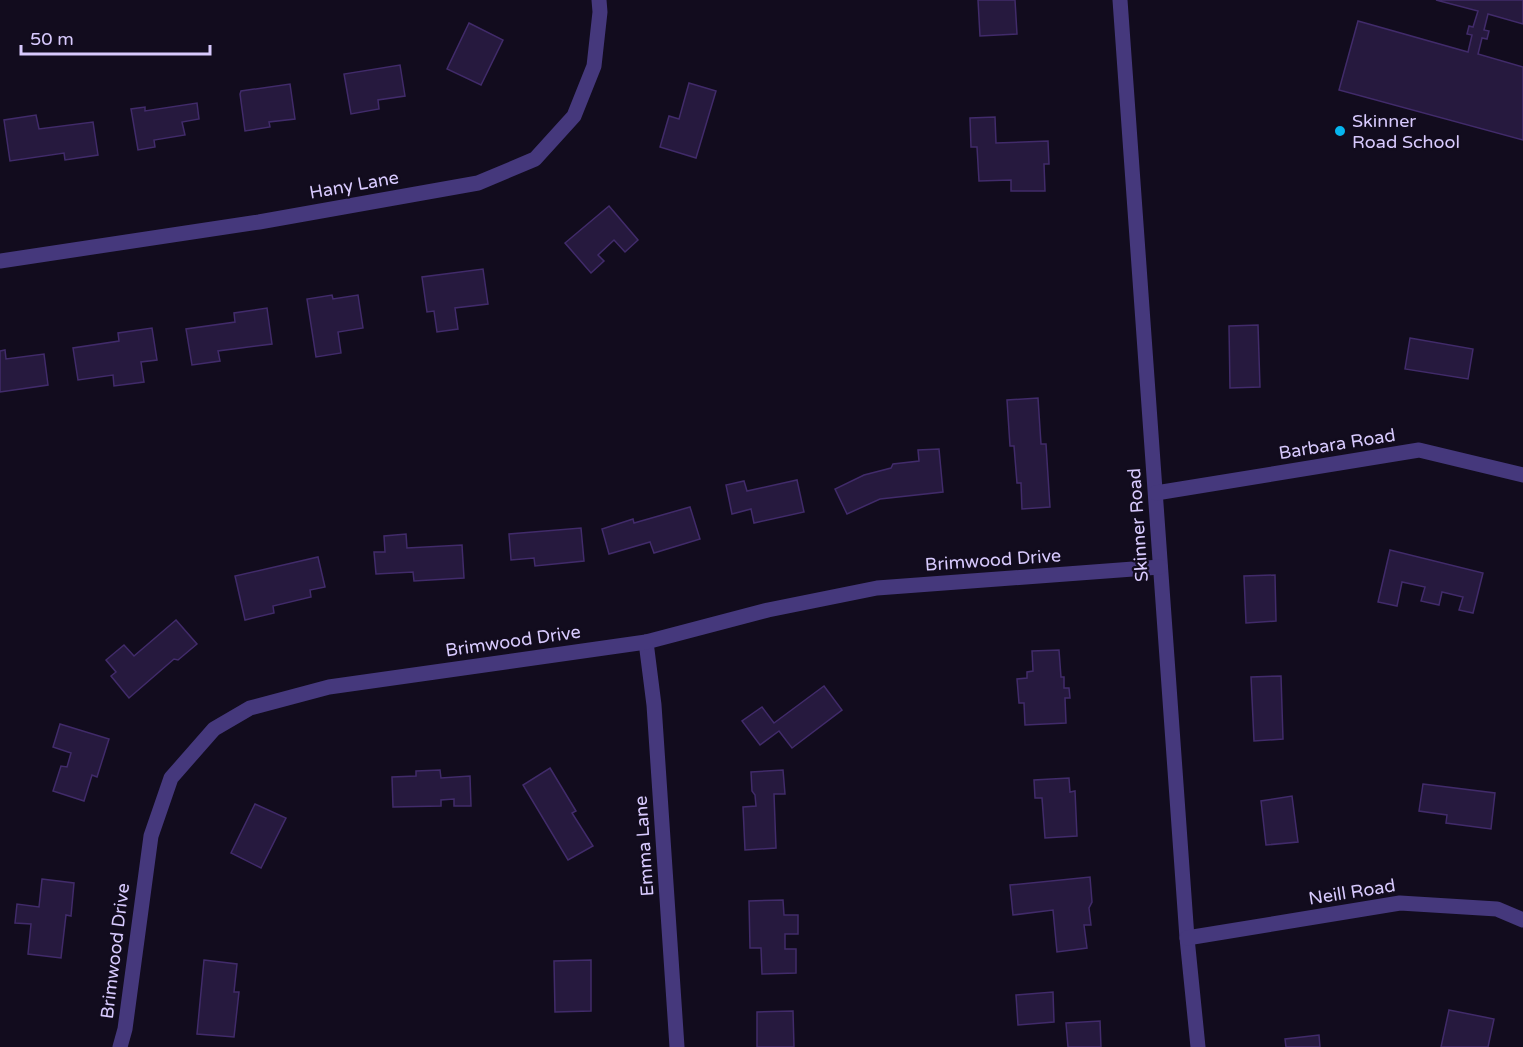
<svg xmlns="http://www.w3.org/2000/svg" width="1523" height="1047" viewBox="0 0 1523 1047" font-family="'Varela Round',sans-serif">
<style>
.building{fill:#26193e;stroke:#412b6a;stroke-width:1.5}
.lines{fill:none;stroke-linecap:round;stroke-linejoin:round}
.minor{stroke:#45387c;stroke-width:15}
.poi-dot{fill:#06b6ef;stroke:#120c1e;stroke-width:2}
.labels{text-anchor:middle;stroke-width:4.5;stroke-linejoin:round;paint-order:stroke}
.poi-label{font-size:18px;fill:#d8cafe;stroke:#120c1e;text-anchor:start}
.street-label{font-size:18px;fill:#d8cafe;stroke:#120c1e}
</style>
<rect width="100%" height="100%" fill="#120c1e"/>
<g class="building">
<path d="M978 0H1015L1017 34 980 36Z"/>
<path d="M1436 0H1523V24L1488 14 1484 30 1489 31 1487 39 1482 38 1478 54 1523 67V140L1339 90 1358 21 1468 52 1472 35 1467 34 1469 26 1473 27 1478 11Z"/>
<path d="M469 23 503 40 481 85 447 69Z"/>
<path d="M400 65 405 96 378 100 379 109 351 114 344 74Z"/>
<path d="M689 83 716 91 696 158 660 147 669 116 679 119Z"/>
<path d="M290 84 295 119 269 122 270 127 245 131 240 94 241 91Z"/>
<path d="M197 103 199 119 182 122 185 135 154 140 155 147 138 150 131 109 145 107V111Z"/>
<path d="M36 115 39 129 93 122 98 155 65 160 64 153 10 161 4 120Z"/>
<path d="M995 117 996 143 1048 141 1049 164H1044L1045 191H1011V180L979 181 977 147H971L970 118Z"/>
<path d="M609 206 638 240 625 252 614 240 598 255 604 261 591 273 565 243Z"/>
<path d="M483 269 488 304 455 308 458 329 437 332 434 311 427 312 422 277Z"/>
<path d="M332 295 333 299 358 295 363 328 338 332 341 353 316 357 307 299Z"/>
<path d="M267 308 272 344 218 351 220 361 192 365 186 329 235 322 234 313Z"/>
<path d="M1258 325 1260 387 1230 388 1229 326Z"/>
<path d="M152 328 157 360 141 362 144 382 114 386 113 375 78 380 73 348 119 341 118 333Z"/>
<path d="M1410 338 1473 349 1468 379 1405 369Z"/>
<path d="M5 350 6 359 44 354 48 385 0 392V351Z"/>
<path d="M1038 398 1041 444H1046L1050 507 1022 509 1021 483H1017L1014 446H1010L1007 400Z"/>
<path d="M939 449 943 492 880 499 847 514 835 489 864 475 891 468 893 464 919 461 918 450Z"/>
<path d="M797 480 804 512 754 523 751 509 732 514 726 485 744 481 747 491Z"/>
<path d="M690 507 700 539 654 553 650 542 609 554 602 529 633 519 634 523Z"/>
<path d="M581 528 584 561 535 566 534 558 511 560 509 534Z"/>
<path d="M406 534 407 548 462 545 464 578 414 581 413 572 376 574 374 552H385L384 536Z"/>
<path d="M1390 550 1483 573 1473 613 1459 610 1463 597 1442 592 1439 605 1421 601 1425 587 1402 582 1397 606 1378 602Z"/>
<path d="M318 557 325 587 310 590 311 597 273 606 274 613 245 620 235 576Z"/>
<path d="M1275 575 1276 621 1246 623 1244 576Z"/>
<path d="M176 620 197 644 178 660 174 659 129 698 111 676 116 672 106 660 124 645 134 656Z"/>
<path d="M1059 650 1061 677H1064V688H1069L1070 698H1065L1066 723 1025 725 1024 703H1019L1017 679 1027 678V672L1033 671 1032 651Z"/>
<path d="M1281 676 1283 739 1254 741 1251 677Z"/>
<path d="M824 686 842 710 792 748 779 731 760 745 742 721 762 707 774 723Z"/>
<path d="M60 724 109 739 97 777 92 775 84 801 53 791 61 766 67 767 71 753 53 747Z"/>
<path d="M550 768 576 811 572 813 593 846 568 860 523 785Z"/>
<path d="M440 770 441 778 470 776 471 806H454V799L441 800V806L393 807 392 777 416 776V771Z"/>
<path d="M783 770 785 794H774L776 848 745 850 743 807 756 806 755 795 752 791 751 772Z"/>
<path d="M1069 778 1070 792 1075 791 1077 836 1045 838 1042 798H1035L1034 780Z"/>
<path d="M1423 784 1495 793 1491 829 1446 823 1447 815 1419 811Z"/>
<path d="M1292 796 1298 842 1266 845 1261 801Z"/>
<path d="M255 804 286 818 261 868 231 853Z"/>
<path d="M1090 877 1092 902 1089 908 1091 925H1084L1087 948 1057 952 1053 910 1013 915 1010 885Z"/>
<path d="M42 879 74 883 71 916 66 915 61 958 28 954 31 924 15 923 17 904 39 907Z"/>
<path d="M783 900 784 915H798V934H785V949H796V973L762 974 761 948H750L749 901Z"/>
<path d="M204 960 237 964 234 992H239L234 1037 197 1034Z"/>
<path d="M591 960V1011L555 1012 554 961Z"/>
<path d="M1053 992 1054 1022 1018 1025 1016 995Z"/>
<path d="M1449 1010 1494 1019 1488 1047H1441Z"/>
<path d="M793 1011 794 1047H757V1012Z"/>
<path d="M1100 1021 1101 1047H1068L1066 1023Z"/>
<path d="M1319 1035 1320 1047H1286L1285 1039Z"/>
</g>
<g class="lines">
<g class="minor">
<path d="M1120 0 1187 938 1198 1047"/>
<path d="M0 261 259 222 478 183 535 159 574 116 594 66 600 12 599 0"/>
<path d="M1156 493 1419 450 1523 475"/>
<path d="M646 642 654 705 677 1047"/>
<path d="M1187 938 1400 903 1497 909 1523 920"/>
<path d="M120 1047 125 1029 151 836 171 778 214 729 250 708 329 687 646 642 768 610 877 588 1160 567"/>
</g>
</g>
<circle class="poi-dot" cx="1340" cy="131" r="6"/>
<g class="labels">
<g class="poi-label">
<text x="1352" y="127">Skinner<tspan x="1352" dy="21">Road School</tspan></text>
</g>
<g class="street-label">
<text transform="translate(354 185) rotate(-10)" y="6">Hany Lane</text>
<text transform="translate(1337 444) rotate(-9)" y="6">Barbara Road</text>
<text transform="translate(1138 525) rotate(-94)" y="6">Skinner Road</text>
<text transform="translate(993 560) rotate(-4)" y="6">Brimwood Drive</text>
<text transform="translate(513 641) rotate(-8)" y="6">Brimwood Drive</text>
<text transform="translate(644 846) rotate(-94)" y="6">Emma Lane</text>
<text transform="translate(1352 892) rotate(-9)" y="6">Neill Road</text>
<text transform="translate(115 951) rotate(-83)" y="6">Brimwood Drive</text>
</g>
</g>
<path d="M21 45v9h189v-9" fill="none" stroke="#d8cafe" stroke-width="3"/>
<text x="30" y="45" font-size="18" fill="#d8cafe" stroke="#120c1e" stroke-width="4.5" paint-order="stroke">50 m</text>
</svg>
